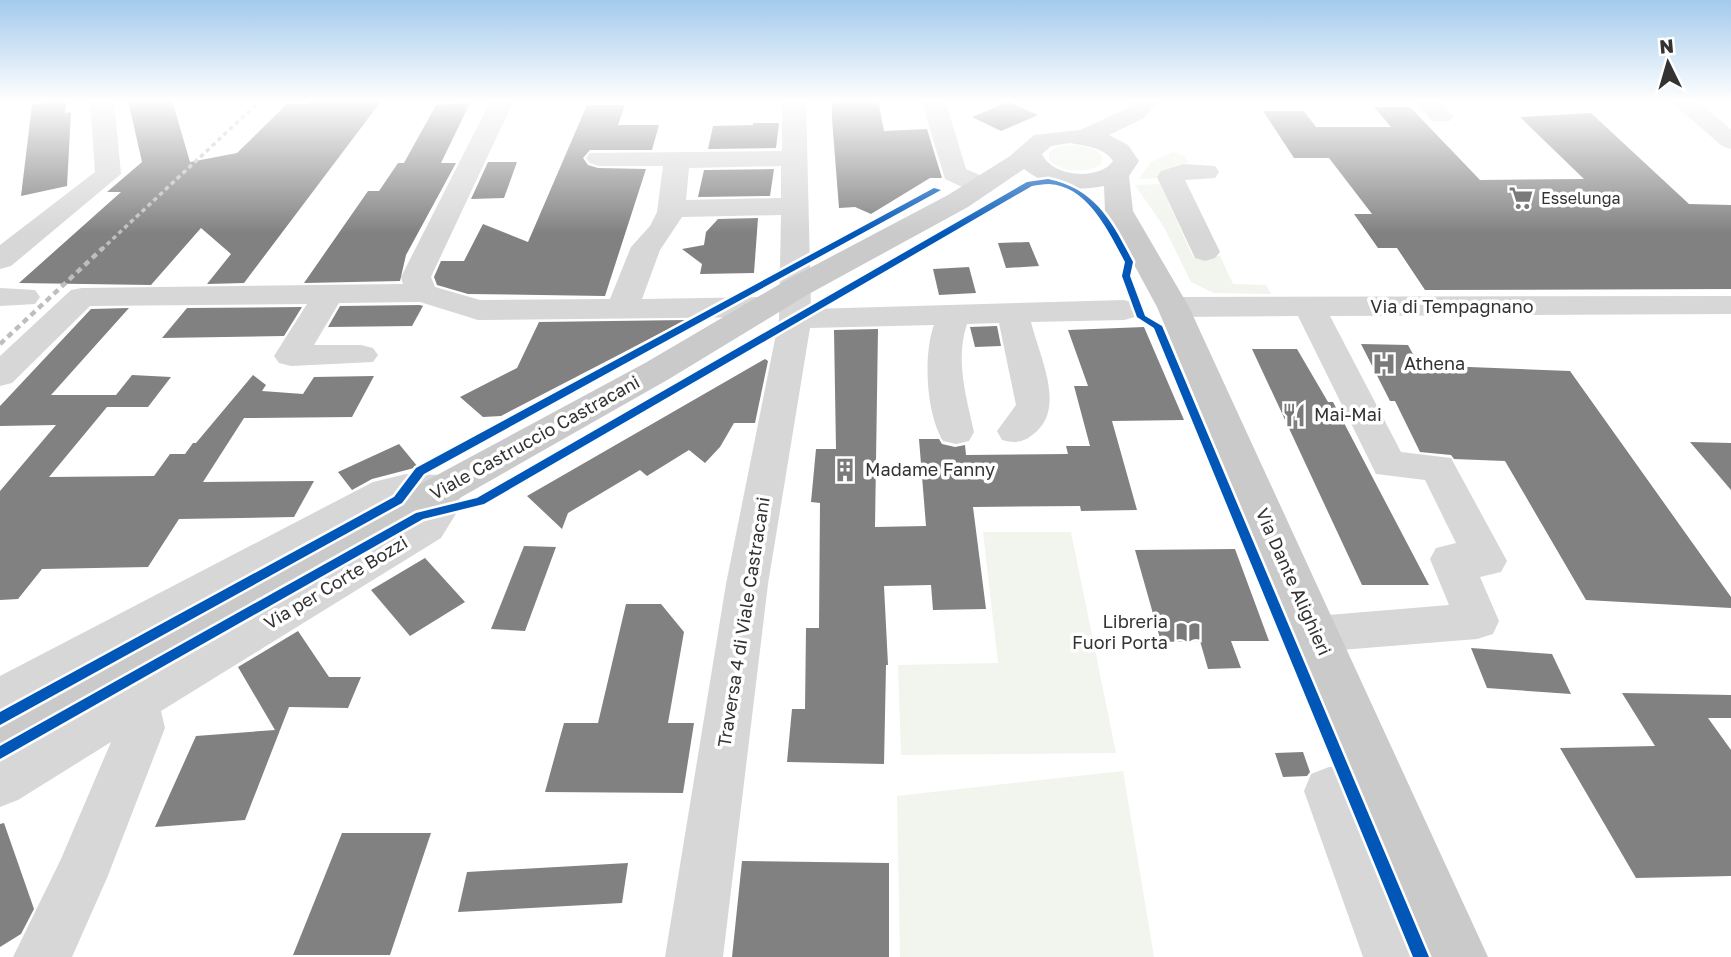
<svg xmlns="http://www.w3.org/2000/svg" width="1731" height="957" viewBox="0 0 1731 957" font-family="'Golos Text',sans-serif">
<style>
.green{fill:#f1f5ed}
.building{fill:#818181}
.lines{fill:none;stroke-linecap:round;stroke-linejoin:round}
.minor{fill:#d7d7d7;fill-rule:evenodd}
.major{fill:#cacaca;fill-rule:evenodd}
.rail-far1{stroke:#bebebe;stroke-width:3.5;stroke-dasharray:4.5 3.5;stroke-linecap:butt}
.rail{stroke:#bebebe;stroke-width:4.5;stroke-dasharray:6 4.5;stroke-linecap:butt}
.cycleway-casing{stroke:#fff;stroke-width:5}
.cycleway{fill:#0057b8;fill-rule:evenodd}
.labels{text-anchor:middle;stroke-width:7;stroke-linejoin:round;paint-order:stroke}
.far-poi-label{font-size:16px;fill:#333;stroke:#fff;text-anchor:start}
.street-label{font-size:18px;fill:#333;stroke:#fff}
.poi-label{font-size:18px;fill:#333;stroke:#fff;text-anchor:start}
</style>
<rect width="100%" height="100%" fill="#fff"/>
<g class="green">
<path d="M1077 145 1094 149 1103 157 1100 165C1084 174 1063 172 1049 160V152L1060 146Z"/>
<path d="M1173 152 1185 156 1189 162 1163 170 1159 178 1139 179 1151 162Z"/>
<path d="M1160 184 1193 257 1220 256 1233 284 1266 285 1271 294 1214 293 1191 282 1164 227 1135 185Z"/>
<path d="M983 532H1071L1116 753 901 755 898 665 998 663Z"/>
<path d="M1123 771 1154 957H900L897 796Z"/>
</g>
<g class="building">
<path d="M54 100H66L65 113 71 112 67 186 21 196 32 105Z"/>
<path d="M128 100H172L190 162 237 153 287 104H309L312 100H382L244 283 207 284 231 254 201 228 151 285 19 283 121 192H107L142 162Z"/>
<path d="M838 100H878L884 131 927 129 942 178H930L871 214 855 207 839 208 832 119V103H838Z"/>
<path d="M1008 102 1038 115 1001 131 972 117Z"/>
<path d="M470 103 441 163H456L406 255 400 281 304 283 368 191H379L398 163H404L436 105Z"/>
<path d="M587 105H625L618 125H659L652 150H590L583 158 588 165 598 168 646 169 605 296 468 294 437 285 434 277 441 261H464L483 224 528 242Z"/>
<path d="M1374 107H1410L1480 180 1584 179 1520 117 1591 113 1689 204 1731 205V289L1425 290 1397 248H1378L1354 214H1372L1329 158H1294L1263 111H1304L1316 127H1391Z"/>
<path d="M753 123H779L776 148 708 149 713 126 753 125Z"/>
<path d="M488 162H517L504 198 471 199Z"/>
<path d="M774 169 770 196 698 197 704 170Z"/>
<path d="M758 218 754 273 700 274 702 264 682 249 704 245 706 232 718 219Z"/>
<path d="M1029 242 1039 266 1006 268 998 243Z"/>
<path d="M969 267 976 293 939 295 933 269Z"/>
<path d="M340 306 420 305 423 306 412 326 328 327Z"/>
<path d="M302 307 284 336 162 338 187 308Z"/>
<path d="M129 308 51 395H116L132 375 171 377 148 407H107L49 477 154 476 170 454H185L193 443H196L253 375 266 385 262 391 303 394 314 377 374 376 352 417 244 418 203 482 314 481 294 517 179 519 148 567 42 569 18 599 0 600V491L56 425 0 426V406L91 309Z"/>
<path d="M686 320 501 416 483 417 460 397 517 368 539 322Z"/>
<path d="M997 326 1001 346 975 347 970 327Z"/>
<path d="M1144 327 1184 420 1112 421 1137 510 1081 511 1080 506 973 507 986 609 933 610 931 585 884 586 888 665H886L884 764 787 762 792 709H805L806 628H819L820 503 811 502 816 449H836L834 330 878 329 875 527 926 526 919 439H939L942 444 955 447 965 445 966 455 1068 454 1066 446H1090L1074 386H1088L1068 330Z"/>
<path d="M1361 344 1408 345 1419 365 1570 371 1731 597V608L1586 600 1505 461 1454 459 1451 455 1420 452 1395 401H1390Z"/>
<path d="M1252 349H1297L1328 402H1333L1429 585H1362Z"/>
<path d="M765 359 768 361 755 423H734L720 447 705 463 689 450 647 476 640 470 568 513 562 529 527 496Z"/>
<path d="M1690 442 1731 443V490Z"/>
<path d="M399 444 418 467 372 479 352 490 338 472Z"/>
<path d="M524 546 556 547 525 631 491 629Z"/>
<path d="M1235 549 1269 641H1231L1241 668 1208 669 1200 641 1161 642 1135 550Z"/>
<path d="M425 558 465 602 410 636 371 590Z"/>
<path d="M626 604H661L684 632 668 723H694L683 793 545 792 564 723H598Z"/>
<path d="M298 631 329 677H361L348 708 289 707 245 820 155 827 196 736 275 730 238 667Z"/>
<path d="M1471 648 1552 654 1571 694 1487 688Z"/>
<path d="M1622 693 1731 695V718H1708L1731 750V876L1636 878 1560 748 1655 746Z"/>
<path d="M1303 752 1310 772 1307 776 1283 777 1275 753Z"/>
<path d="M4 823 34 909 21 934 0 947V824Z"/>
<path d="M342 833H431L390 955H293Z"/>
<path d="M742 861 889 863V957H732Z"/>
<path d="M628 863 622 903 458 912 467 872Z"/>
</g>
<g class="lines">
<g class="minor">
<path d="M90 100H114L121 174 11 266 0 269V245L95 172Z"/>
<path d="M491 100H514L431 277 435 287 480 300 610 299 631 247 650 226 657 212 663 166H599L590 163 586 158 590 153 782 151V100H806L811 309 1124 300 1135 303 1140 310 1135 317 1124 320 1031 322C1039 355 1065 405 1037 431 1025 442 1017 444 1002 440L997 431 1016 405 999 323 967 324C955 360 966 396 974 432L969 441 956 444 943 441C926 413 923 355 934 325L810 328 768 584 723 957H665L726 584 779 319 781 215 682 217 660 250 642 299 763 297 774 300 779 307 774 314 763 317 478 320 420 302 339 303 314 345H361L373 348 378 355 373 362 291 366 279 363 274 356 307 304 90 306 12 383 0 386V356L71 290 82 288 403 284 401 277ZM781 166V198L686 200 689 168Z"/>
<path d="M921 100H945L966 169 991 180 995 186 991 192H973L945 179Z"/>
<path d="M1415 100H1440L1453 116 1450 121H1432Z"/>
<path d="M1669 100H1695L1731 129V149L1722 146Z"/>
<path d="M1183 164 1215 166 1219 172 1215 178 1185 180 1220 252 1215 258 1205 261 1195 258 1157 177 1161 171Z"/>
<path d="M0 288 35 290 40 297 35 304 0 306Z"/>
<path d="M1731 296V314L1330 316 1401 452 1451 458 1507 561 1501 572 1480 577 1499 621 1493 634 1477 639 1316 652 1300 647 1294 634 1300 621 1316 616 1449 605 1430 559 1436 548 1456 543 1425 480 1376 474 1298 316 1173 317 1162 314 1157 307 1162 300 1173 297Z"/>
<path d="M406 474 443 475 457 479 462 489 457 512 441 538 161 711 165 728 107 878 72 957H13L61 859 111 742 18 800 0 807V756L413 516 420 502 397 504 17 714 0 720V676L373 482Z"/>
<path d="M1329 767H1385L1403 774 1410 791 1403 808 1385 815H1364L1421 957H1363L1304 791 1311 774Z"/>
</g>
<path class="major" d="M1135 100H1159L1144 118 1109 135 1128 145 1139 161 1129 176 1133 211 1189 307 1488 957H1430L1157 307 1105 211 1104 186C1076 192 1046 187 1024 169L968 207 807 295 669 379 17 750 0 757V710L645 363 785 281 948 195 1010 156 1034 135 1080 130 1128 108ZM1070 143C1085 146 1104 147 1113 161 1099 181 1052 177 1042 154L1051 146Z"/>
<path class="rail-far1" d="M101 250 261 100"/>
<path class="rail" d="M0 344 103 248"/>
<g class="cycleway-casing">
<g id="cycleway">
<path d="M1048 179C1096 189 1112 222 1133 262L1130 276 1145 316 1162 326 1429 957H1413L1154 328 1137 317 1122 276 1125 262C1109 232 1088 186 1049 184 1043 184 1037 185 1032 186L484 504 423 519 0 759V746L416 513 477 498 1027 182Z"/>
<path d="M934 188 941 190 424 474 402 503 0 725V712L394 497 416 468Z"/>
</g>
</g>
<use href="#cycleway" class="cycleway"/>
</g>
<linearGradient id="sky" x2="0" y2="1"><stop stop-color="#a3caec"/><stop offset="0.43" stop-color="#fff"/><stop offset="1" stop-color="#fff" stop-opacity="0"/></linearGradient>
<rect width="1731" height="234" fill="url(#sky)"/>
<defs>
<g id="supermarket-bare" transform="scale(1.89)"><path d="M-6-5.5h2.5l.6 2H6L4.5 2H-2.5L-4.4-4H-6ZM-1.5 3.2a1.3 1.3 0 1 0 .1 0ZM3 3.2a1.3 1.3 0 1 0 .1 0Z" fill="#7a7a7a" stroke="#fff" stroke-width="2.5" paint-order="stroke"/></g>
<g id="hospital-bare" transform="scale(1.89)"><path d="M-5-5h3v3.5h4V-5h3V5h-3V1.5h-4V5h-3Z" fill="#7a7a7a" stroke="#fff" stroke-width="2.5" paint-order="stroke"/></g>
<g id="restaurant-bare" transform="scale(1.89)"><path d="M-5-6h1v4h1v-4h1v4h1v-4h1v5L-1.5 .5V6h-2V.5L-5-1ZM5-6V6H3V1.5H1.5Q1.5-4 5-6Z" fill="#7a7a7a" stroke="#fff" stroke-width="2.5" paint-order="stroke"/></g>
<g id="building-bare" transform="scale(1.89)"><path d="M-4-6H4V6H1V3H-1V6H-4ZM-2.5-4.3h1.7v1.8h-1.7ZM.8-4.3h1.7v1.8H.8ZM-2.5-1h1.7V.8h-1.7ZM.8-1h1.7V.8H.8Z" fill="#7a7a7a" stroke="#fff" stroke-width="2.5" paint-order="stroke"/></g>
<g id="library-bare" transform="scale(1.89)"><path d="M-6-4Q-3-5.5-.7-3.5V5Q-3 3-6 4ZM6-4Q3-5.5 .7-3.5V5Q3 3 6 4Z" fill="#7a7a7a" stroke="#fff" stroke-width="2.5" paint-order="stroke"/></g>
</defs>
<g fill-rule="evenodd">
<use href="#supermarket-bare" x="1521" y="198"/>
<use href="#hospital-bare" x="1384" y="364"/>
<use href="#restaurant-bare" x="1294" y="415"/>
<use href="#building-bare" x="845" y="470"/>
<use href="#library-bare" x="1188" y="632"/>
</g>
<g class="labels">
<g class="far-poi-label">
<text x="1541" y="204">Esselunga</text>
</g>
<g class="street-label">
<text x="1452" y="313">Via di Tempagnano</text>
<text transform="translate(535 438) rotate(-29)" y="6">Viale Castruccio Castracani</text>
<text transform="translate(1293 582) rotate(66)" y="6">Via Dante Alighieri</text>
<text transform="translate(336 583) rotate(-31)" y="6">Via per Corte Bozzi</text>
<text transform="translate(744 622) rotate(-81)" y="6">Traversa 4 di Viale Castracani</text>
</g>
<g class="poi-label">
<text x="1404" y="370">Athena</text>
<text x="1314" y="421">Mai-Mai</text>
<text x="865" y="476">Madame Fanny</text>
<text x="1168" y="628" text-anchor="end">Libreria<tspan x="1168" dy="21">Fuori Porta</tspan></text>
</g>
</g>
<g transform="translate(1668 63) rotate(355)" stroke="#ffffff" stroke-width="5" paint-order="stroke">
<path d="M0-5L12 26L0 18L-12 26Z" fill="#333333"/>
<text y="-10" font-size="19" font-weight="bold" text-anchor="middle" fill="#333333">N</text>
</g>
</svg>
